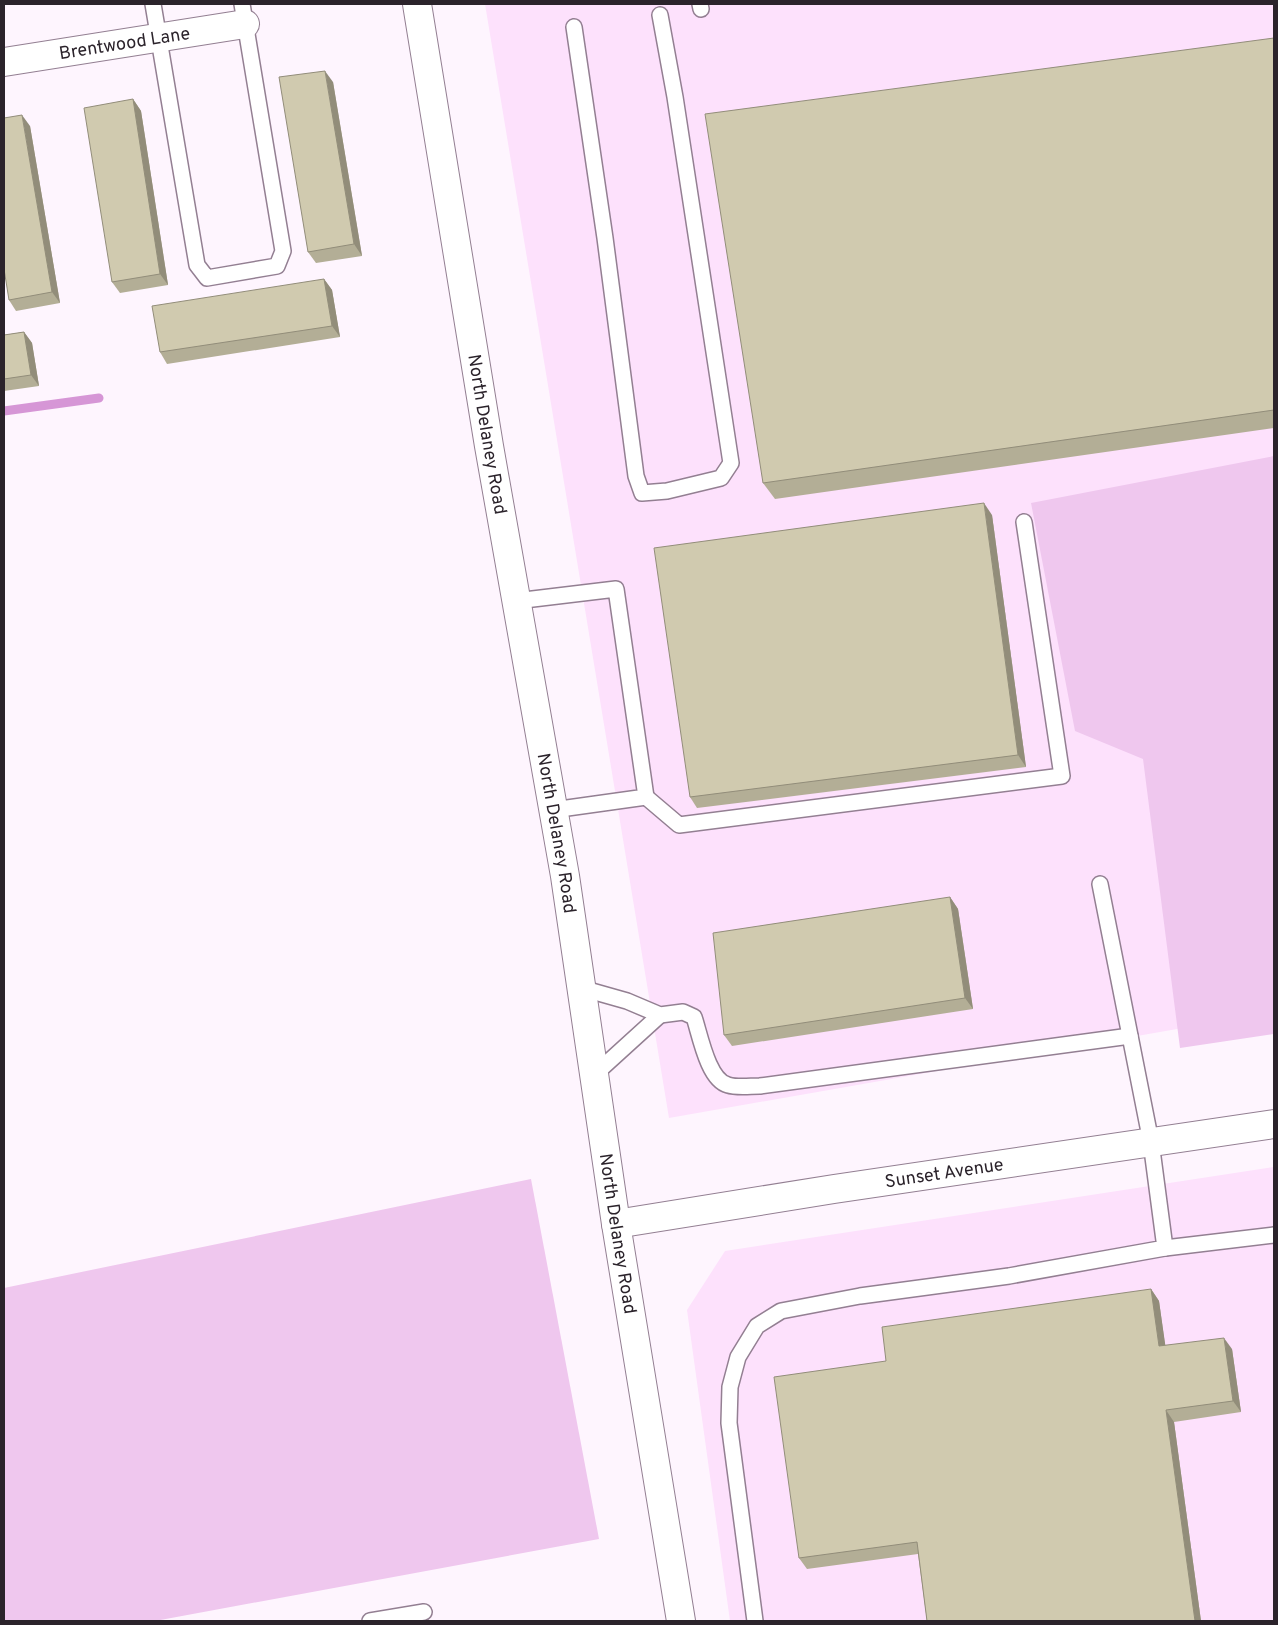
<svg xmlns="http://www.w3.org/2000/svg" width="1278" height="1625" viewBox="0 0 1278 1625" font-family="Overpass,sans-serif">
<style>
.built{fill:#fde1fc}
.green{fill:#efc7ee}
.lines{fill:none;stroke-linecap:round;stroke-linejoin:round}
.stream{stroke:#d696d6;stroke-width:9}
.lane-casing{stroke:#937f92;stroke-width:18}
.street-casing{stroke:#937f92;stroke-width:30}
.secondary-casing{stroke:#937f92;stroke-width:30}
.lane{stroke:#fff;stroke-width:15}
.street{stroke:#fff;stroke-width:28}
.secondary{stroke:#fff;stroke-width:28}
.wall{fill:#b3ae96}
.shaded-wall{fill:#928d7a}
.building{fill:#d0caaf;stroke:#928d7a}
.labels{text-anchor:middle;stroke-width:5;stroke-linejoin:round;paint-order:stroke}
.street-label{font-size:18px;fill:#2b232b;stroke:#fff}
</style>
<rect width="100%" height="100%" fill="#fef5fe"/>
<g class="built">
<path d="M485 4H1274V1012L669 1118Z"/>
<path d="M1274 1167V1621H730L687 1310 725 1251Z"/>
</g>
<g class="green">
<path d="M1274 456V1034L1180 1048 1143 759 1075 731 1031 503Z"/>
<path d="M531 1179 599 1539 155 1621H4V1288Z"/>
</g>
<g class="lines">
<path class="stream" d="M4 411 99 398"/>
<g class="lane-casing">
<g id="lane">
<path d="M153 4 197 265 207 278 277 266 283 251 242 4"/>
<path d="M700 4 701 9"/>
<path d="M574 27 605 238 636 476 642 493 667 491 721 478 731 463 675 97 660 15"/>
<path d="M516 601 616 589 646 797 553 810"/>
<path d="M646 797 679 825 1062 776 1024 522"/>
<path d="M581 988 627 1001 660 1015 683 1012 694 1017C700 1035 708 1080 728 1085 737 1088 750 1086 760 1086L1130 1036"/>
<path d="M594 1075 660 1015"/>
<path d="M1165 1248 1274 1235"/>
<path d="M370 1621 424 1612"/>
<path d="M755 1621 729 1423 730 1387 738 1357 757 1326 781 1311 860 1296 1009 1276 1165 1248 1151 1142 1100 884"/>
</g>
</g>
<g class="street-casing">
<g id="street">
<path id="s1" d="M4 62 245 24"/>
</g>
</g>
<g class="secondary-casing">
<g id="secondary">
<path id="s2" d="M417 4 489 446 565 876 616 1224 681 1621"/>
<path id="s3" d="M616 1224 834 1189 1274 1124"/>
</g>
</g>
<use href="#lane" class="lane"/>
<use href="#street" class="street"/>
<use href="#secondary" class="secondary"/>
</g>
<g class="wall">
<path d="M1274 38V428L775 499 763 483Z"/>
<path d="M333 82 362 256 316 263 308 252Z"/>
<path d="M133 99 141 111 168 285 120 293 112 282Z"/>
<path d="M30 126 60 303 16 311 9 300Z"/>
<path d="M324 279 332 290 340 337 167 364 160 352Z"/>
<path d="M24 332 32 343 39 386 4 391V335Z"/>
<path d="M992 515 1026 767 697 808 690 797Z"/>
<path d="M950 897 958 909 973 1009 732 1046 724 1035Z"/>
<path d="M1151 1289 1159 1301 1165 1345 1232 1349 1241 1412 1174 1422 1201 1621H927L918 1554 807 1569 799 1558Z"/>
</g>
<g class="shaded-wall">
<path d="M325 71 333 82 362 256 354 244Z"/>
<path d="M133 99 141 111 168 285 160 274Z"/>
<path d="M22 115 30 126 60 303 52 292Z"/>
<path d="M324 279 332 290 340 337 332 326Z"/>
<path d="M24 332 32 343 39 386 31 375Z"/>
<path d="M984 503 992 515 1026 767 1018 755Z"/>
<path d="M950 897 958 909 973 1009 965 998Z"/>
<path d="M1151 1289 1159 1301 1167 1357 1159 1346Z"/>
<path d="M1224 1338 1232 1349 1241 1412 1233 1401Z"/>
<path d="M1166 1410 1174 1422 1201 1621H1195Z"/>
</g>
<g class="building">
<path d="M1274 38V410L763 483 705 114Z"/>
<path d="M325 71 354 244 308 252 279 77Z"/>
<path d="M133 99 160 274 112 282 84 108Z"/>
<path d="M22 115 52 292 9 300 4 269V118Z"/>
<path d="M324 279 332 326 160 352 152 306Z"/>
<path d="M24 332 31 375 4 379V335Z"/>
<path d="M984 503 1018 755 690 797 654 548Z"/>
<path d="M950 897 965 998 724 1035 713 933Z"/>
<path d="M1151 1289 1159 1346 1224 1338 1233 1401 1166 1410 1195 1621H927L917 1542 799 1558 774 1377 886 1361 882 1327Z"/>
</g>
<g class="labels">
<g class="street-label">
<text dy="6" stroke="none"><textPath href="#s1" startOffset="122">Brentwood Lane</textPath></text>
<text dy="6" stroke="none"><textPath href="#s2" startOffset="436">North Delaney Road</textPath></text>
<text dy="6" stroke="none"><textPath href="#s2" startOffset="841">North Delaney Road</textPath></text>
<text dy="6" stroke="none"><textPath href="#s3" startOffset="332">Sunset Avenue</textPath></text>
<text dy="6" stroke="none"><textPath href="#s2" startOffset="1246">North Delaney Road</textPath></text>
</g>
</g>
<rect width="1278" height="1625" fill="none" stroke="#2b232b" stroke-width="10"/>
</svg>
